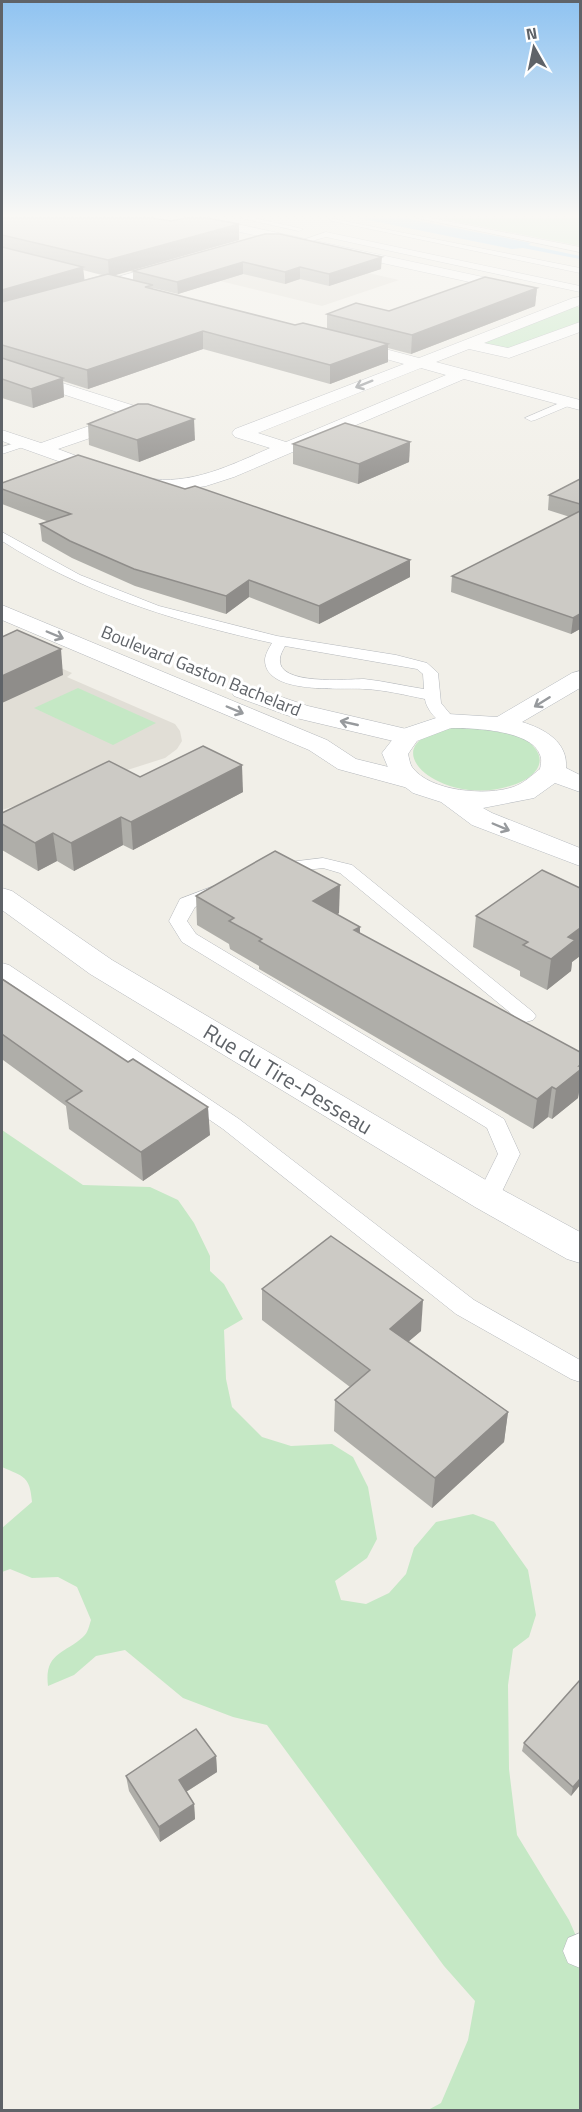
<svg xmlns="http://www.w3.org/2000/svg" width="582" height="2112" viewBox="0 0 582 2112" font-family="'Titillium Web',sans-serif">
<style>
.education{fill:#e1ded6}
.green{fill:#c5e8c5}
.water{fill:#aadaff}
.lines{fill:none;stroke-linecap:round;stroke-linejoin:round}
.service-casing{stroke:#b5b8bc;stroke-width:1}
.minor-casing{stroke:#b5b8bc;stroke-width:1}
.tertiary-casing{stroke:#b5b8bc;stroke-width:1}
.secondary-casing{stroke:#b6babf;stroke-width:1}
.service{fill:#fff;fill-rule:evenodd}
.minor{fill:#fff;fill-rule:evenodd}
.tertiary{fill:#fff;fill-rule:evenodd}
.secondary{fill:#fff;fill-rule:evenodd}
.wall{fill:#afaea9;fill-rule:evenodd}
.shaded-wall{fill:#8f8d8a}
.building{fill:#cccac5;stroke:#8f8d8a;stroke-width:1.5}
.oneway{stroke:#979a9d}
.labels{text-anchor:middle;stroke-width:6;stroke-linejoin:round;paint-order:stroke}
.far-street-label{font-size:18px;fill:#5f6368;stroke:#fff}
.street-label{font-size:22px;fill:#5f6368;stroke:#fff}
</style>
<rect width="100%" height="100%" fill="#f1efe8"/>
<g class="education">
<path d="M325 263 399 280 322 306 179 271Z"/>
<path d="M2 642 72 673 67 677 175 724 180 731 182 741 177 749 165 758 2 810Z"/>
</g>
<g class="green">
<path d="M438 218H580V246Z"/>
<path d="M570 305 580 307V325L507 351 470 344Z"/>
<path d="M78 688 156 723 113 745 34 708Z"/>
<path d="M476 726C489 729 505 730 517 735 552 752 544 776 510 786 434 810 354 731 476 726Z"/>
<path d="M2 1130 83 1185 150 1187 178 1200 194 1223 210 1256V1271L224 1284 243 1319 224 1330 226 1379 232 1407 262 1437 291 1446 332 1444 353 1457 368 1487 377 1539 367 1558 335 1581 341 1600 366 1604 389 1593 406 1574 414 1548 436 1522 473 1514 494 1522 528 1570 536 1615 529 1637 513 1649 508 1685 509 1769 517 1835 569 1920 580 1945V2110H428L441 2103 468 2040 475 2001 444 1966 267 1725 233 1717 183 1698 125 1650 96 1656 74 1675 48 1686C44 1653 64 1654 83 1637 88 1633 89 1626 91 1620L77 1587 58 1577 32 1578 10 1569 2 1572V1528L32 1502C30 1476 24 1477 2 1467Z"/>
</g>
<path class="water" d="M358 218H404L531 243 528 245 580 256V259L523 248 512 249Z"/>
<g class="lines">
<g class="service-casing">
<g id="service">
<path d="M241 218H254L303 229 299 231Z"/>
<path d="M329 218 580 268V273L332 221Z"/>
<path d="M417 218H431L580 247V252Z"/>
<path d="M326 232 580 286V292L326 237 304 243 300 241Z"/>
<path d="M569 399 574 402 573 404 535 420 531 421 525 418Z"/>
<path d="M25 440 29 441V445L2 454V447Z"/>
<path d="M2 532 80 575 159 606 277 636 396 655 427 663 438 673 441 703 456 721 448 726C438 723 426 709 425 699 405 695 385 690 365 689 344 687 265 696 265 660 265 655 269 648 272 643 176 622 85 594 2 541ZM285 646 417 669 423 674 424 689C404 686 384 681 364 679 348 679 277 686 280 659 280 655 283 650 285 646Z"/>
<path d="M323 858 352 865 533 1012 536 1016 533 1020 526 1022 519 1020 340 873 323 868 273 874 267 873 264 869 267 865 273 864Z"/>
<path d="M222 883 229 885 231 889 229 893 195 907 187 921 196 934 504 1119 520 1154 496 1204 488 1206 480 1204 476 1198 498 1154 487 1128 182 942 169 921 180 899Z"/>
<path d="M2 963 9 965 239 1119 474 1300 580 1360V1382L571 1379 456 1314 223 1129 2 978Z"/>
<path d="M580 1933V1968L568 1963 563 1951 568 1938Z"/>
</g>
</g>
<g class="minor-casing">
<g id="minor">
<path d="M188 218H209L520 285 527 289 520 293 194 222Z"/>
<path d="M177 260 184 264 182 267 2 318V310Z"/>
<path d="M580 297V305L484 343 508 348 580 322V332L509 358 469 349 436 362 580 400V410L464 379 234 477 206 486 181 490H147L114 481 2 441V430L41 443 123 414 2 374V364L138 407 141 416 134 423 58 449C86 459 116 473 146 478 190 486 231 465 270 448L235 437 232 433 235 429 404 364 339 346 336 343 339 340 344 338 419 358 573 298ZM421 368 446 375 286 442 258 433Z"/>
<path d="M2 888 12 891 112 960 501 1189 580 1232V1263L567 1259 475 1207 90 974 2 910Z"/>
</g>
</g>
<g class="tertiary-casing">
<g id="tertiary">
<path d="M2 605 327 740 356 759 417 774 421 780 417 786 408 788 338 769 309 750 2 620Z"/>
<path d="M243 684 308 706 415 731 419 736 415 741 406 744 292 717 234 696 231 691 234 686Z"/>
</g>
</g>
<g class="secondary-casing">
<path id="secondary" d="M580 671V688L522 722C545 729 568 742 566 768L580 775V792L555 783 534 798 483 808 492 813 580 848V866L472 825 441 802 413 793 392 777 382 753 400 730 448 714 497 717 572 673ZM451 728C473 728 532 730 540 755 542 759 541 764 540 769 532 775 523 784 513 787 487 796 430 792 412 767 410 764 409 758 408 754L417 741Z"/>
</g>
<use href="#service" class="service"/>
<use href="#minor" class="minor"/>
<use href="#tertiary" class="tertiary"/>
<use href="#secondary" class="secondary"/>
</g>
<g class="wall">
<path d="M2 218 171 221 239 224V240L114 275 133 280V271L265 234 381 269 329 286 300 279 285 284 243 274 178 294 153 288V289L295 325 327 328V314L389 311 537 288 535 306 411 354 388 348V362L330 384 203 349 88 389 63 381 64 397 33 408 2 398ZM83 270 94 273 102 275 84 280Z"/>
<path d="M88 424 195 440 139 462 89 445Z"/>
<path d="M410 442 409 462 358 484 293 464V444Z"/>
<path d="M580 479V629L571 634 451 592 452 576 570 517 548 510 549 495Z"/>
<path d="M2 483 410 560V577L319 624 249 597 226 614 135 586 72 558 42 541 40 524 49 522 2 504Z"/>
<path d="M140 777 243 792 133 850 123 845 74 871 57 861 38 871 2 850V813Z"/>
<path d="M580 888V956L572 962 571 971 547 990 520 976V971L473 947 476 916Z"/>
<path d="M196 896 339 913 337 915 360 927V933L579 1092 578 1098 552 1119 548 1117 533 1129 259 969V966L230 949 229 944 197 925Z"/>
<path d="M2 979 210 1135 143 1181 69 1129 66 1106 3 1060 2 1061Z"/>
<path d="M262 1289 421 1331 409 1341 508 1412 504 1442 432 1508 334 1431 335 1400 350 1387 262 1320Z"/>
<path d="M524 1743 580 1785 571 1796 522 1751Z"/>
<path d="M216 1756 217 1772 186 1792 194 1804 195 1819 160 1842 129 1791 126 1776Z"/>
</g>
<g class="shaded-wall">
<path d="M239 224V240L109 277 108 260Z"/>
<path d="M382 257 381 269 329 286V274Z"/>
<path d="M243 262V274L178 294 177 282Z"/>
<path d="M83 267 85 284 2 308V290Z"/>
<path d="M300 267V279L285 284V272Z"/>
<path d="M537 288 535 306 411 354 412 335Z"/>
<path d="M203 331V349L88 389 87 370Z"/>
<path d="M388 344V362L330 384V365Z"/>
<path d="M63 378 64 397 33 408 31 389Z"/>
<path d="M194 419 195 440 139 462 137 440Z"/>
<path d="M410 442 409 462 358 484 359 464Z"/>
<path d="M410 560V577L319 624V606Z"/>
<path d="M249 580V597L226 614V596Z"/>
<path d="M580 614V629L571 634 573 618Z"/>
<path d="M61 649 63 675 2 703V676Z"/>
<path d="M242 765 243 792 133 850 131 822Z"/>
<path d="M121 817 123 845 74 871 71 843Z"/>
<path d="M53 833 57 861 38 871 35 843Z"/>
<path d="M340 885 339 913 312 930 313 901Z"/>
<path d="M360 927 359 955 354 930Z"/>
<path d="M580 928V956L572 962 571 971 547 990 551 959 568 937Z"/>
<path d="M580 1065V1091L579 1092 578 1098 552 1119 556 1089Z"/>
<path d="M552 1087 548 1117 533 1129 537 1099Z"/>
<path d="M208 1107 210 1135 143 1181 141 1152Z"/>
<path d="M423 1300 421 1331 388 1359 390 1329Z"/>
<path d="M508 1412 504 1442 432 1508 435 1478Z"/>
<path d="M216 1756 217 1772 181 1795 179 1780Z"/>
<path d="M580 1779V1785L571 1796 573 1787Z"/>
<path d="M194 1804 195 1819 160 1842 159 1827Z"/>
</g>
<g class="building">
<path d="M2 218H152L171 221 185 218H207L239 224 108 260 2 235Z"/>
<path d="M265 234H280L382 257 329 274 300 267 285 272 243 262 177 282 133 271Z"/>
<path d="M2 247 83 267 2 290Z"/>
<path d="M108 274 153 285 145 287 295 325 303 323 388 344 330 365 203 331 87 370 2 345V302Z"/>
<path d="M485 277 537 288 412 335 327 314 356 303 389 311Z"/>
<path d="M2 358 63 378 31 389 2 379Z"/>
<path d="M138 404H148L194 419 137 440 88 424Z"/>
<path d="M345 423 410 442 359 464 293 444Z"/>
<path d="M78 455 185 489 195 486 410 560 319 606 249 580 226 596 134 569 70 541 40 524 71 514 2 489V483Z"/>
<path d="M580 479V504L549 495Z"/>
<path d="M580 511V614L573 618 452 576Z"/>
<path d="M17 630 61 649 2 676V637Z"/>
<path d="M203 746 242 765 131 822 121 817 71 843 53 833 35 843 2 824V813L109 761 140 777Z"/>
<path d="M275 851 340 885 313 901 360 927 354 930 580 1052V1065L579 1066H580V1070L556 1089 552 1087 537 1099 259 941 262 939 229 921 234 918 196 896Z"/>
<path d="M542 870 580 888V928L568 937 575 940 551 959 523 945 528 942 476 916Z"/>
<path d="M2 979 128 1062 133 1059 208 1107 141 1152 66 1101 82 1091 2 1034Z"/>
<path d="M331 1236 423 1300 390 1329 508 1412 435 1478 335 1400 370 1370 262 1289Z"/>
<path d="M580 1680V1779L573 1787 524 1743Z"/>
<path d="M196 1729 216 1756 179 1780 194 1804 159 1827 126 1776Z"/>
</g>
<defs><path id="oneway-shaft" d="M-6 0H5M1.5-3L5.5 0L1.5 3" fill="none" stroke-width="1.6" stroke-linecap="round" stroke-linejoin="round" transform="scale(1.5)"/></defs>
<g class="oneway">
<use href="#oneway-shaft" transform="translate(364 384) rotate(158)"/>
<use href="#oneway-shaft" transform="translate(55 635) rotate(23)"/>
<use href="#oneway-shaft" transform="translate(542 702) rotate(148)"/>
<use href="#oneway-shaft" transform="translate(235 710) rotate(23)"/>
<use href="#oneway-shaft" transform="translate(349 723) rotate(-167)"/>
<use href="#oneway-shaft" transform="translate(501 827) rotate(23)"/>
</g>
<linearGradient id="sky" x2="0" y2="1"><stop stop-color="#8fc3f1"/><stop offset="0.42" stop-color="#f9f8f5"/><stop offset="1" stop-color="#f9f8f5" stop-opacity="0"/></linearGradient>
<rect width="582" height="513" fill="url(#sky)"/>
<g class="labels">
<g class="far-street-label">
<text transform="translate(201 671) rotate(22)" y="6">Boulevard Gaston Bachelard</text>
</g>
<g class="street-label">
<text transform="translate(288 1079) rotate(31)" y="8">Rue du Tire-Pesseau</text>
</g>
</g>
<rect width="582" height="2112" fill="none" stroke="#5f6368" stroke-width="6"/>
<g transform="translate(534 48) rotate(351)" stroke="#ffffff" stroke-width="4.5" paint-order="stroke">
<path d="M0-4.5L10 22L0 15L-10 22Z" fill="#5f6368"/>
<text y="-9" font-size="16" font-weight="bold" text-anchor="middle" fill="#5f6368">N</text>
</g>
</svg>
